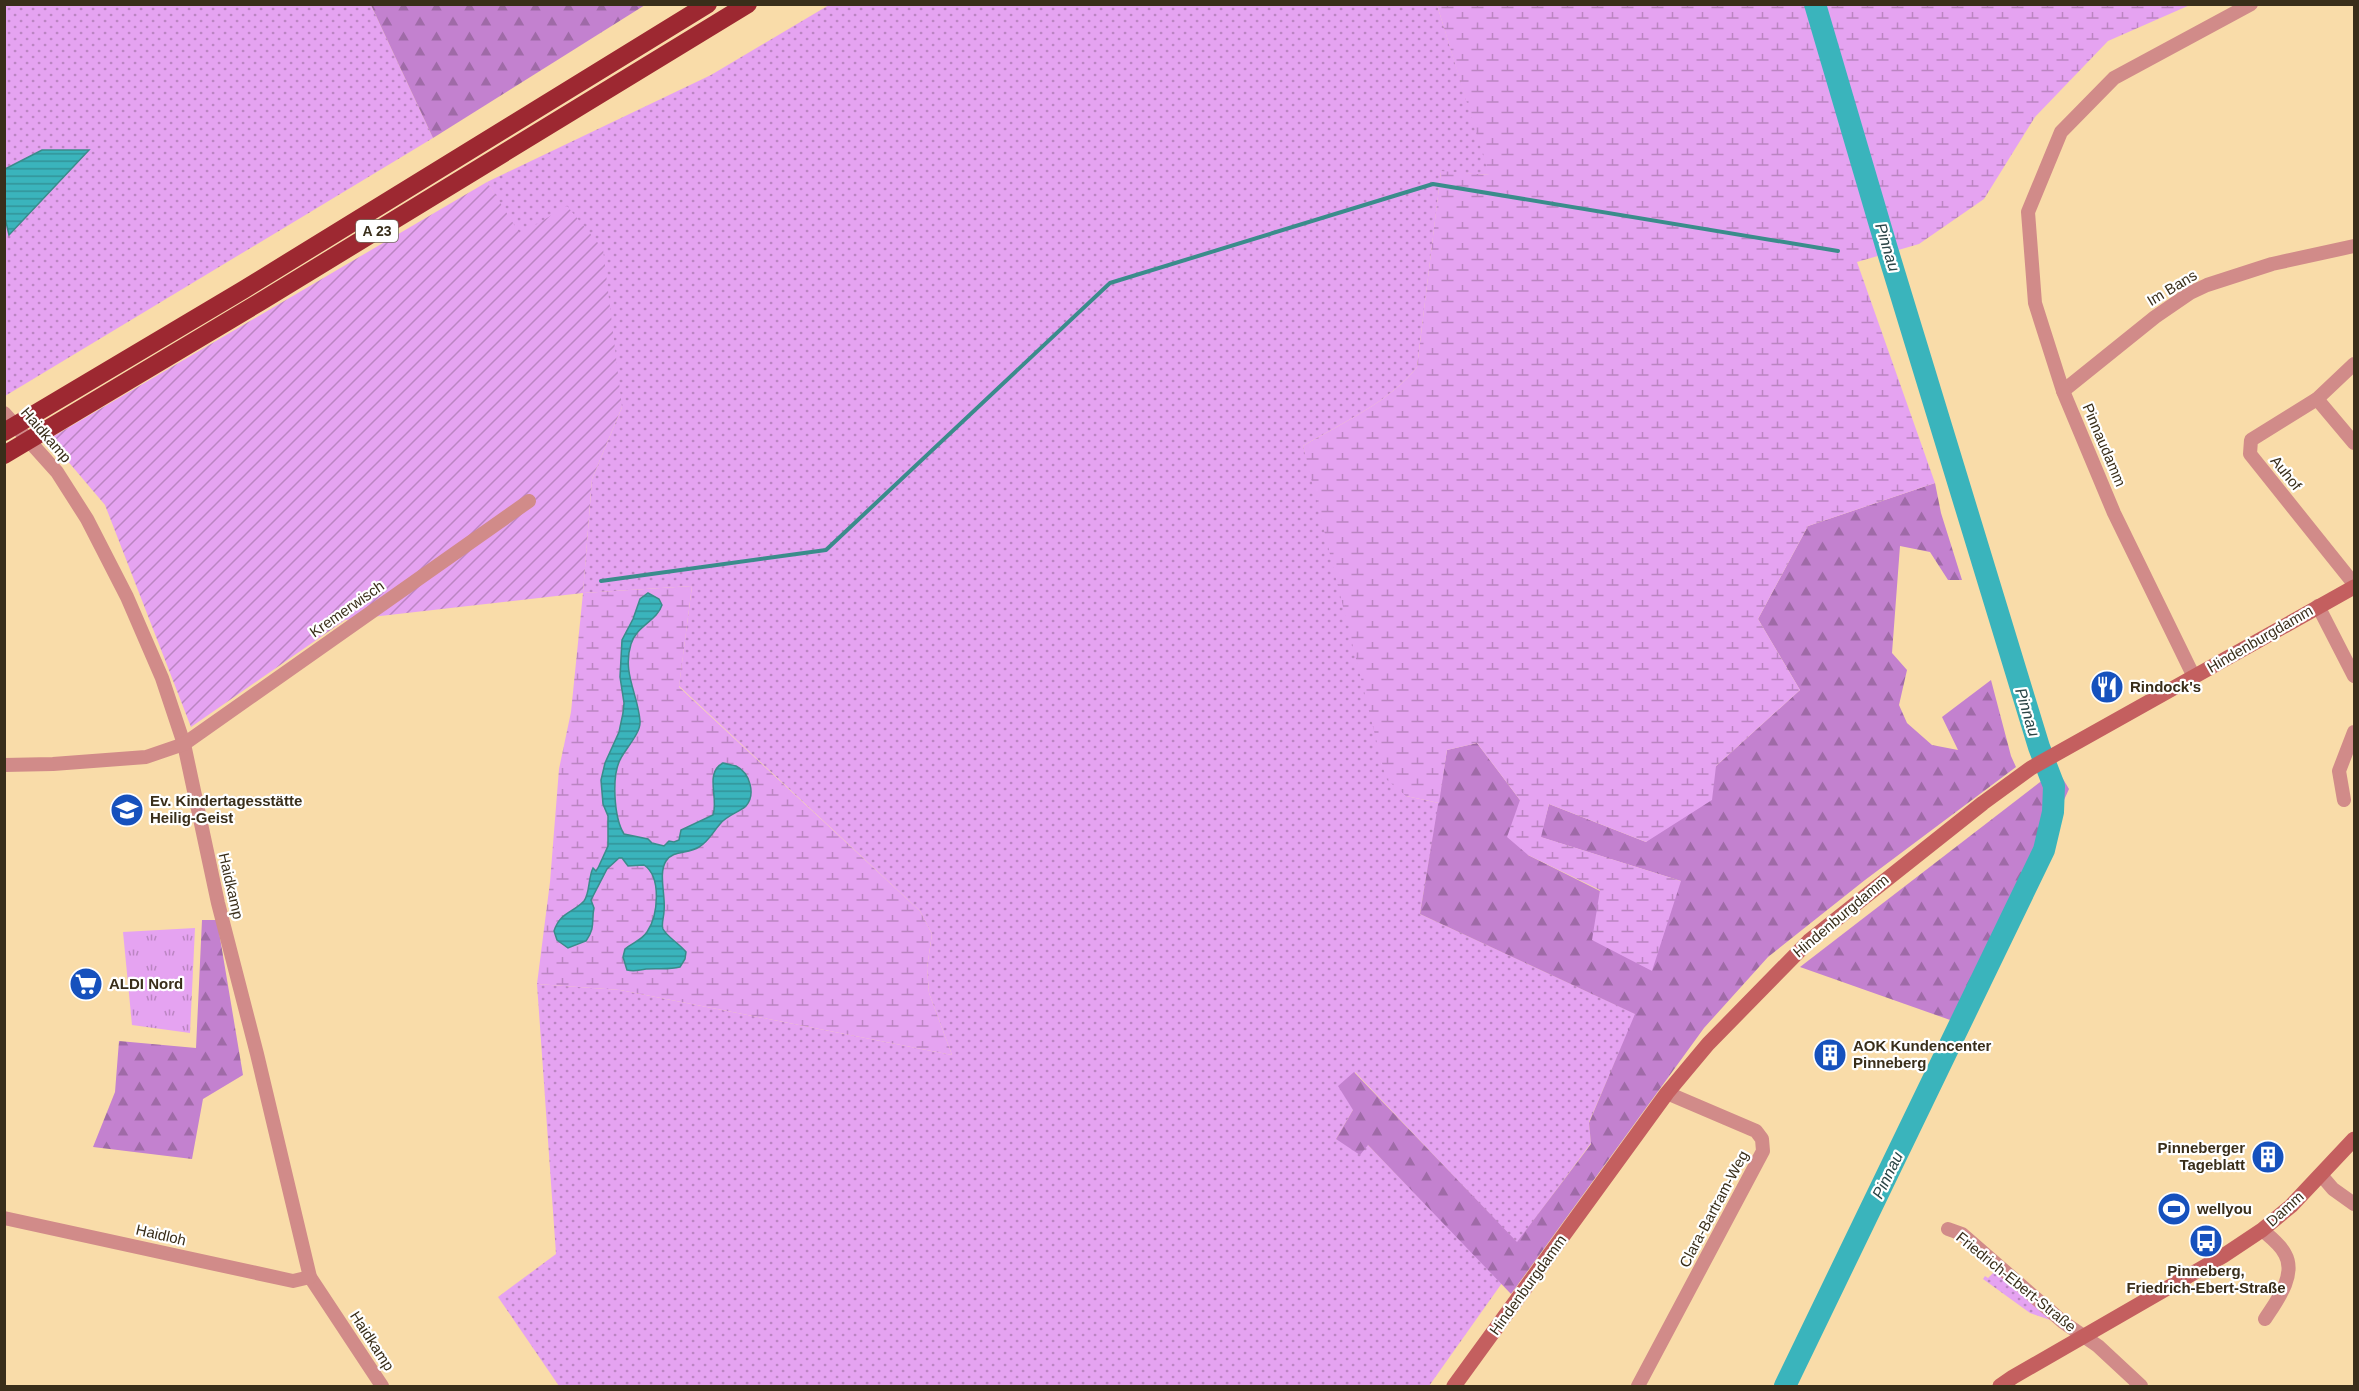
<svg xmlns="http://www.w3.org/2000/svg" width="2359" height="1391" viewBox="0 0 2359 1391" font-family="Arial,sans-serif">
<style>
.grass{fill:url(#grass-dots)}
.forest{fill:url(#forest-firs)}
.wetland{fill:url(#wetland-marsh)}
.park{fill:url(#park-tufts)}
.garden{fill:url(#garden-furrows)}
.water{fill:url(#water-rules);stroke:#3a8c8b;stroke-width:1.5}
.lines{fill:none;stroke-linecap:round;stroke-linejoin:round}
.stream{stroke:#3a8c8b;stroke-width:4}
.river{stroke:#3ab4bc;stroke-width:22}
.street{stroke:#d18b89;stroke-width:14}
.secondary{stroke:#c45f5f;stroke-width:15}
.highway{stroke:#9d2831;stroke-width:18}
.labels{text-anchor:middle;stroke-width:4.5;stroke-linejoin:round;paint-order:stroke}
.shield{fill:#fff;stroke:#746d5f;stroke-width:1.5}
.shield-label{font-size:14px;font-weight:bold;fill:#392e1a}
.street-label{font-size:15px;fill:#392e1a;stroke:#fff}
.poi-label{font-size:15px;font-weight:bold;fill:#392e1a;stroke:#fff;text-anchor:start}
.water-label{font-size:16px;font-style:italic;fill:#2b4547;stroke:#fff}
</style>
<defs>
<pattern id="grass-dots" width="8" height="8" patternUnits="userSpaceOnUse" patternTransform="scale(1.5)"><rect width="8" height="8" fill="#e5a3f1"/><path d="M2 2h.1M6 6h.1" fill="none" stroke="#bb85c2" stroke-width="1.8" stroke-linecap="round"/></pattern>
<pattern id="forest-firs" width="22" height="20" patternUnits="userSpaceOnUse" patternTransform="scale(1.5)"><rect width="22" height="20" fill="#c381cf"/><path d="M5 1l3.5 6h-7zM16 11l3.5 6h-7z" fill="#9f6aa7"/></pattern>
<pattern id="wetland-marsh" width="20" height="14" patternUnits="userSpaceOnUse" patternTransform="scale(1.5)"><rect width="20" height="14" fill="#e5a3f1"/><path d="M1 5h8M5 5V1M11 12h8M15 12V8" fill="none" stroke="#bb85c2"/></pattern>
<pattern id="park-tufts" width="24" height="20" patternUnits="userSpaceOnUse" patternTransform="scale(1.5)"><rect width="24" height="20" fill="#e5a3f1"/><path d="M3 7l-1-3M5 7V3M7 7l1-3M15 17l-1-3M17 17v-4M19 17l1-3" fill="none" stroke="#bb85c2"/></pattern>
<pattern id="garden-furrows" width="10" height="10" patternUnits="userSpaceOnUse" patternTransform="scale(1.5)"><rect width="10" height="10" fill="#e5a3f1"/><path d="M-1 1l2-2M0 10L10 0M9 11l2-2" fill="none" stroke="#bb85c2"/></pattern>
<pattern id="water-rules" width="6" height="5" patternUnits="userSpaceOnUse" patternTransform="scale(1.5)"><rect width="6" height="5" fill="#3ab4bc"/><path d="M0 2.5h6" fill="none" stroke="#329398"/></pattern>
</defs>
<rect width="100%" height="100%" fill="#f9dca9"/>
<g class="grass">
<path d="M4 5H371L433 138 5 396Z"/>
<path d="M829 5H1437L1490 175 1441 172 1417 367C1391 401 1340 424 1303 446L1406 796 1439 803 1420 914 1636 1014 1589 1122 1591 1143 1517 1243 1355 1072 1353 1110 1336 1139 1368 1145 1502 1283 1429 1386H559L498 1297 556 1254 537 984 620 990 952 1055 929 993 927 968 932 934 920 911 679 686 692 586 583 593 592 479 622 407 487 182 711 75Z"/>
<path d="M1995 1271 2053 1321 2030 1313 1983 1279 1985 1276 1988 1278Z"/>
</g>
<g class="forest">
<path d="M371 5H645L433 138Z"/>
<path d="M1935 483 1941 513 1962 580H1948L1930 552 1900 546 1892 653 1907 670 1899 705 1907 723 1932 745 1958 750 1942 717 1991 680 2011 756 2016 767 1865 880 1768 957 1704 1028 1511 1294 1368 1145 1360 1155 1336 1139 1353 1110 1338 1086 1354 1072 1517 1242 1591 1144 1589 1123 1635 1014 1420 914 1447 750 1477 743 1520 800 1528 855 1600 891 1681 881 1540 837 1549 804 1646 842 1716 766 1800 690 1758 619 1808 526Z"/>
<path d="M2057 769 2069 789 2029 877 1953 1021 1800 967Z"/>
<path d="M202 920H217L243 1075 203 1099 192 1159 93 1147 115 1092 119 1041 196 1048Z"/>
</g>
<g class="wetland">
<path d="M1437 5H2190L2108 41 2035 117 1984 199 1919 244 1857 262 1935 483 1808 526 1758 619 1800 690 1716 766 1712 800 1646 842 1549 804 1541 837 1681 881 1652 971 1592 940 1600 890 1528 855 1507 837 1520 800 1477 743 1447 750 1439 803 1406 796 1386 779 1303 446C1340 424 1391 401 1417 367L1441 171 1489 175Z"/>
<path d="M692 586 679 687 920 911 932 934 927 968 929 993 952 1055 620 990 537 984 550 882 559 769 571 712 583 593Z"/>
</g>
<path class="park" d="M195 928 190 1033 132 1025 123 932Z"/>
<path class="garden" d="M487 182 520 234 567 206 603 249 622 407 592 479 583 593 345 620 191 727 105 505 49 439Z"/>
<g class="water">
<path d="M42 150H89L9 235 5 218V169Z"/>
<path d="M648 593 659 599 662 605C657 621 636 626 631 644 622 673 638 694 640 721 641 733 626 748 621 758 611 775 614 818 624 834L648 839 652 843 664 846 669 841 674 842 679 840 681 830 713 815C719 798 704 773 723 763 727 764 732 765 736 766 750 773 756 794 746 806 740 812 727 815 720 824 713 832 708 842 699 847 688 854 673 850 666 861 658 873 666 897 664 911 664 917 661 924 663 929 667 937 680 944 686 952L685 959 680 967C668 970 658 968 646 969 638 970 635 972 627 970L623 957 625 949C632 943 642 940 647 932 658 916 662 877 644 865L628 866 622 858H619L607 869 591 900 594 908C591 921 596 927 586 941L568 948 557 940 554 931C560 912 573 913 584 901 590 893 588 878 593 868L596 871 598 868 608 846V816L603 804 601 780 605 763 619 732 623 713 624 703 620 677 622 640 633 619 640 599Z"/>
</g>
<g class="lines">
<path class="stream" d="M601 581 826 550 1110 283 1433 184 1838 251"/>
<path class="river" d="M1785 1386 2044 850 2053 812 2054 786 2039 747 1887 249 1815 4"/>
<g class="street">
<path d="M2354 364 2317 399 2251 440 2250 454 2354 584"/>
<path d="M2063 391 2155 317 2190 293 2207 285 2272 264 2354 246"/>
<path d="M2317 399 2354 443"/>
<path d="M4 413 57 472 87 519 127 597 162 678 184 744 218 903 257 1054 310 1277 382 1386"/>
<path d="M2318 606 2354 676"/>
<path d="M2194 677 2114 513 2063 391 2035 303 2028 212 2061 132 2114 78 2251 4"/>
<path d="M4 765 53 764 146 757 184 744 529 501"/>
<path d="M2344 800 2339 771 2354 732"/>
<path d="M2321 1175 2333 1189 2354 1204"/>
<path d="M4 1218 293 1281 310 1277"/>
<path d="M1948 1229 1962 1234 2063 1322 2098 1346 2141 1386"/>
<path d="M2262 1230C2270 1237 2280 1244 2285 1254 2297 1275 2276 1302 2265 1319"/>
<path d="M1638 1386 1763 1151 1762 1139 1756 1131 1667 1093"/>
</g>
<g class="secondary">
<path d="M1454 1386 1667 1093 1708 1044 1809 941 1983 803 2031 768 2354 587"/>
<path d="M2000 1386 2013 1377 2223 1256 2262 1230 2291 1206 2354 1139"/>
</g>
<g class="highway">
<path d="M4 432 243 290 708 4"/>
<path d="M4 455 260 302 748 4"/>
</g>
</g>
<defs>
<g id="restaurant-disc" transform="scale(1.725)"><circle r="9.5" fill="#1651bd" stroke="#fff"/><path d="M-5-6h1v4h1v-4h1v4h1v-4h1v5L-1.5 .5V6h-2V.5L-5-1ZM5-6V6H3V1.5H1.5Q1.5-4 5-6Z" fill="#fff"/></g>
<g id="school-disc" transform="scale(1.725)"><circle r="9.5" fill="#1651bd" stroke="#fff"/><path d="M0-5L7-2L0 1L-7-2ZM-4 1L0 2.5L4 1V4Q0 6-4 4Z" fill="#fff"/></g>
<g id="supermarket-disc" transform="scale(1.725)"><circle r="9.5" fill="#1651bd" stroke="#fff"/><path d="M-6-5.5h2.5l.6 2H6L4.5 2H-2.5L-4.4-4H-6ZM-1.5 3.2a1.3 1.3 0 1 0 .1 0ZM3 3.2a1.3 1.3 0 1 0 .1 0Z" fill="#fff"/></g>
<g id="building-disc" transform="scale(1.725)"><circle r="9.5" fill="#1651bd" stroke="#fff"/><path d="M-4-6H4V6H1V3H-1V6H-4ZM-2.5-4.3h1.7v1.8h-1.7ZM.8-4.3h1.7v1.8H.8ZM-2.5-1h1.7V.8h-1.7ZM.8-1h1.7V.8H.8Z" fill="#fff"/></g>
<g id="stadium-disc" transform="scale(1.725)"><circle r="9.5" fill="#1651bd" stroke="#fff"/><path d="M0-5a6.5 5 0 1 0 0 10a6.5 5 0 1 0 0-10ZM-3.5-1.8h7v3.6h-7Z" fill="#fff"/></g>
<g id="bus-disc" transform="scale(1.725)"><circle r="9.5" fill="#1651bd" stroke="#fff"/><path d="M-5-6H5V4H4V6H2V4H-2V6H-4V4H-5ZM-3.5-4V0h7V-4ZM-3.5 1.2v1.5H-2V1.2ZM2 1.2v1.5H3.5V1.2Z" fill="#fff"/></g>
</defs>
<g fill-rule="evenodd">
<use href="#restaurant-disc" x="2107" y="687"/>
<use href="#school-disc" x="127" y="810"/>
<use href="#supermarket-disc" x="86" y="984"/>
<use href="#building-disc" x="1830" y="1055"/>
<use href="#building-disc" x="2268" y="1157"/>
<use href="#stadium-disc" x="2174" y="1209"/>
<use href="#bus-disc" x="2206" y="1241"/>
</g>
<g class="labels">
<rect class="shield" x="356" y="220" width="42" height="22" rx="4.5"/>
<g class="shield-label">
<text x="377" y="236">A 23</text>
</g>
<g class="street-label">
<text transform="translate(2172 288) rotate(-31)" y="5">Im Bans</text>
<text transform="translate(46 435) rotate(49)" y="5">Haidkamp</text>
<text transform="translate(2104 445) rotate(67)" y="5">Pinnaudamm</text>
<text transform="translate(2286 473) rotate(51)" y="5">Auhof</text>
<text transform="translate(347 609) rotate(-35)" y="5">Kremerwisch</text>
<text transform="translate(2260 639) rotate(-30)" y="5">Hindenburgdamm</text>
<text transform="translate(231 886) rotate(77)" y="5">Haidkamp</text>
<text transform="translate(1841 916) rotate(-40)" y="5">Hindenburgdamm</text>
<text transform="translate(1714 1209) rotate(-62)" y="5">Clara-Bartram-Weg</text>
<text transform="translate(2285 1209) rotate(-42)" y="5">Damm</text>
<text transform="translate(161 1235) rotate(13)" y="5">Haidloh</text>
<text transform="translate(2016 1282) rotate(39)" y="5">Friedrich-Ebert-Straße</text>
<text transform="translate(1528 1285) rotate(-54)" y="5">Hindenburgdamm</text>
<text transform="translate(372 1341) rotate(57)" y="5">Haidkamp</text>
</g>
<g class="poi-label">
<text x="2130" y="692">Rindock's</text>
<text x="150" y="806">Ev. Kindertagesstätte<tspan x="150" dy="17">Heilig-Geist</tspan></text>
<text x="109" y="989">ALDI Nord</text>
<text x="1853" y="1051">AOK Kundencenter<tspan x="1853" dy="17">Pinneberg</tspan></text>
<text x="2245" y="1153" text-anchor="end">Pinneberger<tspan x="2245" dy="17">Tageblatt</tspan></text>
<text x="2197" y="1214">wellyou</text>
<text x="2206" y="1276" text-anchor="middle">Pinneberg,<tspan x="2206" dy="17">Friedrich-Ebert-Straße</tspan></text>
</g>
<g class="water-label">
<text transform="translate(1888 247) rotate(73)" y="6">Pinnau</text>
<text transform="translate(2028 712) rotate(73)" y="6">Pinnau</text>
<text transform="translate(1887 1175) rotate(-64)" y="6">Pinnau</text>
</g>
</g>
<rect width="2359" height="1391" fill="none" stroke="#392e1a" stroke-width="12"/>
</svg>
